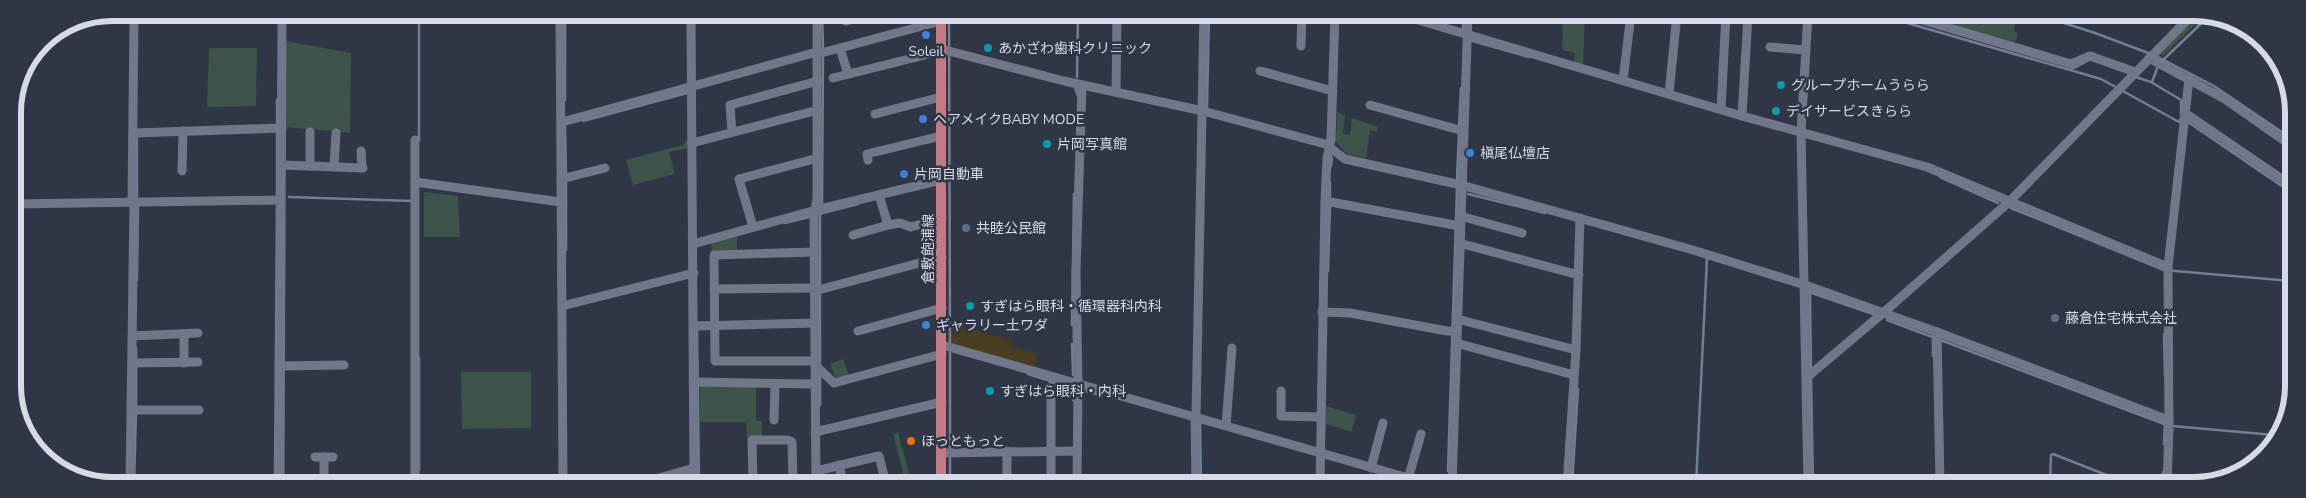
<svg xmlns="http://www.w3.org/2000/svg" width="2306" height="498" viewBox="0 0 2306 498" font-family="'Nunito Sans','Noto Sans JP',sans-serif">
<style>
.green{fill:#3d5448}
.sand{fill:#463e1e}
.lines{fill:none;stroke-linecap:round;stroke-linejoin:round}
.stream{stroke:#717e93;stroke-width:2.5}
.minor{stroke:#6f7788;stroke-width:9}
.major{stroke:#c17b83;stroke-width:10}
.shop-dot{fill:#3f7fe0;stroke:#2f3645;stroke-width:2}
.culture-dot{fill:#0f9aa8;stroke:#2f3645;stroke-width:2}
.service-dot{fill:#5c6f8a;stroke:#2f3645;stroke-width:2}
.food-dot{fill:#e8710a;stroke:#2f3645;stroke-width:2}
.labels{text-anchor:middle;stroke-width:5;stroke-linejoin:round;paint-order:stroke}
.poi-label{font-size:14px;fill:#d6dae4;stroke:#2f3645;text-anchor:start}
.street-label{font-size:14px;fill:#d6dae4;stroke:#2f3645}
.rim{fill:none;stroke:#d6dae4;stroke-width:6}
</style>
<rect width="100%" height="100%" fill="#2f3645"/>
<g class="green">
<path d="M1535 14H1585L1583 65 1574 62 1575 53 1562 50 1563 18Z"/>
<path d="M1939 14H1993L2016 20 2014 31 2018 33 2015 42 1937 22Z"/>
<path d="M2198 14H2206L2163 56 2158 53Z"/>
<path d="M286 41 351 53 350 133 285 127Z"/>
<path d="M211 48H257L256 106 207 107 209 49Z"/>
<path d="M1337 112 1345 115 1343 134 1350 135 1352 118 1378 127 1377 132 1370 130 1366 158 1347 154 1336 142Z"/>
<path d="M687 140 688 148 669 152 675 174 633 185 626 160 683 145Z"/>
<path d="M424 192 458 196 460 237H424Z"/>
<path d="M737 236V251L712 252 711 243Z"/>
<path d="M843 359 849 375 840 378 835 377 830 364Z"/>
<path d="M461 372H531V428L462 429Z"/>
<path d="M700 386H756V421H762V438H747L746 422H700Z"/>
<path d="M1326 406 1356 415 1351 432 1326 424Z"/>
<path d="M898 432 912 484H906L893 434Z"/>
<path d="M688 474 692 477V484H652Z"/>
</g>
<path class="sand" d="M953 324 1011 340V347L1037 354 1035 368 954 345 952 340Z"/>
<g class="lines">
<g class="stream">
<path d="M419 13V140"/>
<path d="M565 13V100"/>
<path d="M822 13 823 49"/>
<path d="M949 13 950 343"/>
<path d="M1054 13 1078 20"/>
<path d="M1382 14 1400 19"/>
<path d="M1876 14 2101 79 2179 122 2181 118"/>
<path d="M2036 14 2095 33 2151 54"/>
<path d="M68 24H77"/>
<path d="M1463 28V14"/>
<path d="M1469 40 1529 57"/>
<path d="M2156 56 2214 86 2292 139"/>
<path d="M2163 60 2211 14"/>
<path d="M2072 69 2084 63"/>
<path d="M1077 77 1078 13"/>
<path d="M2136 77 2151 82 2181 100V115"/>
<path d="M2152 82 2158 66"/>
<path d="M1075 87 1078 96"/>
<path d="M1207 108 1209 13"/>
<path d="M583 121 687 93"/>
<path d="M2188 122 2292 193"/>
<path d="M565 126 566 175"/>
<path d="M1459 128 1461 88"/>
<path d="M137 135V200"/>
<path d="M1331 166 1332 158"/>
<path d="M1940 177 1998 203"/>
<path d="M1457 179 1459 133"/>
<path d="M1468 194 1545 213"/>
<path d="M277 197V100"/>
<path d="M289 197 412 201"/>
<path d="M1330 199V182"/>
<path d="M822 203 823 54"/>
<path d="M2011 208 2164 270 2292 281"/>
<path d="M819 214 858 204"/>
<path d="M785 223 809 217"/>
<path d="M566 250V181"/>
<path d="M1328 271 1330 204"/>
<path d="M137 280 138 205"/>
<path d="M1809 292 1873 314"/>
<path d="M1810 293 1811 370"/>
<path d="M1887 320 2167 425"/>
<path d="M1072 325 1074 194"/>
<path d="M697 328 699 484"/>
<path d="M2164 334 2165 376"/>
<path d="M1933 335V356"/>
<path d="M1072 344 1073 375"/>
<path d="M136 360V348"/>
<path d="M820 365V212"/>
<path d="M820 373V405"/>
<path d="M1028 374 1073 388"/>
<path d="M1811 380 1813 485"/>
<path d="M1073 386V400"/>
<path d="M1082 390 1100 395"/>
<path d="M136 407V365"/>
<path d="M1200 421 1201 485"/>
<path d="M2172 426 2274 435"/>
<path d="M2164 444 2165 419"/>
<path d="M950 450V353"/>
<path d="M419 470V358"/>
<path d="M1448 471 1457 187"/>
<path d="M134 484 136 413"/>
<path d="M275 484 277 203"/>
<path d="M950 484V456"/>
<path d="M1572 485 1578 389"/>
<path d="M1696 485 1707 258"/>
<path d="M2050 485 2051 455 2053 454 2132 485"/>
<path d="M2162 485 2163 472"/>
</g>
<g class="minor">
<path d="M560 13 563 484"/>
<path d="M691 13 694 484"/>
<path d="M1398 14 1742 116 1927 167 2168 267"/>
<path d="M1902 14 2071 64 2090 56 2135 72"/>
<path d="M76 20 134 18V13"/>
<path d="M846 21 875 13"/>
<path d="M1301 46 1302 14"/>
<path d="M1770 47 1806 50"/>
<path d="M840 48 848 74"/>
<path d="M941 49 1064 81 1203 111 1325 144 1345 159 1461 185 1693 250 1805 285 1937 332 2163 418 2169 419"/>
<path d="M2149 58 2225 99 2292 146"/>
<path d="M1260 71 1333 91"/>
<path d="M833 78 941 51"/>
<path d="M1623 80 1631 14"/>
<path d="M1116 92 1117 13"/>
<path d="M1669 94 1677 14"/>
<path d="M1370 105 1463 131"/>
<path d="M1721 109 1726 14"/>
<path d="M2185 113 2292 186"/>
<path d="M875 114 941 97"/>
<path d="M1742 116 1748 15"/>
<path d="M562 122 817 52H825L941 21"/>
<path d="M732 132 730 105 818 81"/>
<path d="M133 133 282 128"/>
<path d="M692 143 818 110"/>
<path d="M361 151 362 168"/>
<path d="M868 160 867 154 941 136"/>
<path d="M282 165 363 168"/>
<path d="M310 166V132"/>
<path d="M334 167 336 133"/>
<path d="M182 171 183 131"/>
<path d="M561 179 605 168"/>
<path d="M415 182 561 202"/>
<path d="M1325 201 1460 226"/>
<path d="M132 203 134 18"/>
<path d="M13 204 281 200"/>
<path d="M1460 216 1522 233"/>
<path d="M888 225 900 223 911 227 942 218"/>
<path d="M753 227 739 179 818 158"/>
<path d="M853 235 888 225 879 195"/>
<path d="M1459 243 1579 275"/>
<path d="M693 244 816 210 941 180"/>
<path d="M814 252 714 255 715 361H815"/>
<path d="M714 289 815 288"/>
<path d="M822 289 942 257"/>
<path d="M562 306 694 273"/>
<path d="M1322 312 1350 313 1447 331H1456"/>
<path d="M1457 319 1576 350"/>
<path d="M694 326 815 323"/>
<path d="M858 331 942 308"/>
<path d="M1937 332 1940 485"/>
<path d="M132 336 198 333"/>
<path d="M1456 343 1574 375"/>
<path d="M942 345 1433 485"/>
<path d="M132 363 198 362"/>
<path d="M184 363V334"/>
<path d="M815 365 834 383 942 354"/>
<path d="M280 366 344 365"/>
<path d="M1806 378 1883 313 2009 202 2193 14"/>
<path d="M693 382 814 384"/>
<path d="M1051 386V484"/>
<path d="M1281 391V416L1320 417"/>
<path d="M131 410H199"/>
<path d="M1195 417 1196 485"/>
<path d="M1196 417 1204 13"/>
<path d="M774 420 775 384"/>
<path d="M1226 425 1232 348"/>
<path d="M815 432 942 402"/>
<path d="M1007 451V484"/>
<path d="M941 453 1077 451"/>
<path d="M315 457H333"/>
<path d="M839 465 843 484"/>
<path d="M1371 468 1383 423"/>
<path d="M816 471 879 456 886 484"/>
<path d="M1408 479 1421 434"/>
<path d="M130 484 134 203"/>
<path d="M280 484 282 13"/>
<path d="M324 484V457"/>
<path d="M415 484V140"/>
<path d="M638 484 694 468"/>
<path d="M753 484 752 440H788L792 442 793 484"/>
<path d="M816 484 814 216 817 198V13"/>
<path d="M1077 484 1078 384 1076 271 1082 85"/>
<path d="M1320 485 1325 201 1327 158 1331 140 1335 14"/>
<path d="M1452 485 1468 14"/>
<path d="M1567 485 1576 350 1580 218"/>
<path d="M1808 485 1801 132 1808 14"/>
<path d="M2167 485 2169 428 2168 267 2189 79"/>
</g>
<path class="major" d="M941 13V484"/>
</g>
<g class="shop-dot">
<circle cx="926" cy="35" r="5"/>
<circle cx="923" cy="119" r="5"/>
<circle cx="1470" cy="153" r="5"/>
<circle cx="904" cy="174" r="5"/>
<circle cx="926" cy="325" r="5"/>
</g>
<g class="culture-dot">
<circle cx="988" cy="48" r="5"/>
<circle cx="1781" cy="85" r="5"/>
<circle cx="1776" cy="111" r="5"/>
<circle cx="1047" cy="144" r="5"/>
<circle cx="970" cy="306" r="5"/>
<circle cx="990" cy="391" r="5"/>
</g>
<g class="service-dot">
<circle cx="966" cy="228" r="5"/>
<circle cx="2055" cy="318" r="5"/>
</g>
<circle class="food-dot" cx="911" cy="441" r="5"/>
<g class="labels">
<g class="poi-label">
<text x="998" y="53">あかざわ歯科クリニック</text>
<text x="926" y="56" text-anchor="middle">Soleil</text>
<text x="1791" y="90">グループホームうらら</text>
<text x="1786" y="116">デイサービスきらら</text>
<text x="933" y="124">ヘアメイクBABY MODE</text>
<text x="1057" y="149">片岡写真館</text>
<text x="1480" y="158">槇尾仏壇店</text>
<text x="914" y="179">片岡自動車</text>
<text x="976" y="233">共睦公民館</text>
<text x="980" y="311">すぎはら眼科・循環器科内科</text>
<text x="2065" y="323">藤倉住宅株式会社</text>
<text x="936" y="330">ギャラリー土ワダ</text>
<text x="1000" y="396">すぎはら眼科・内科</text>
<text x="921" y="446">ほっともっと</text>
</g>
<g class="street-label">
<text transform="translate(928 249) rotate(-90)" y="5">倉敷飽浦線</text>
</g>
</g>
<path d="M0 0H2306V498H0ZM112 21H2194A91 91 0 0 1 2285 112V386A91 91 0 0 1 2194 477H112A91 91 0 0 1 21 386V112A91 91 0 0 1 112 21Z" fill="#2f3645" fill-rule="evenodd"/>
<path class="rim" d="M112 21H2194A91 91 0 0 1 2285 112V386A91 91 0 0 1 2194 477H112A91 91 0 0 1 21 386V112A91 91 0 0 1 112 21Z"/>
</svg>
